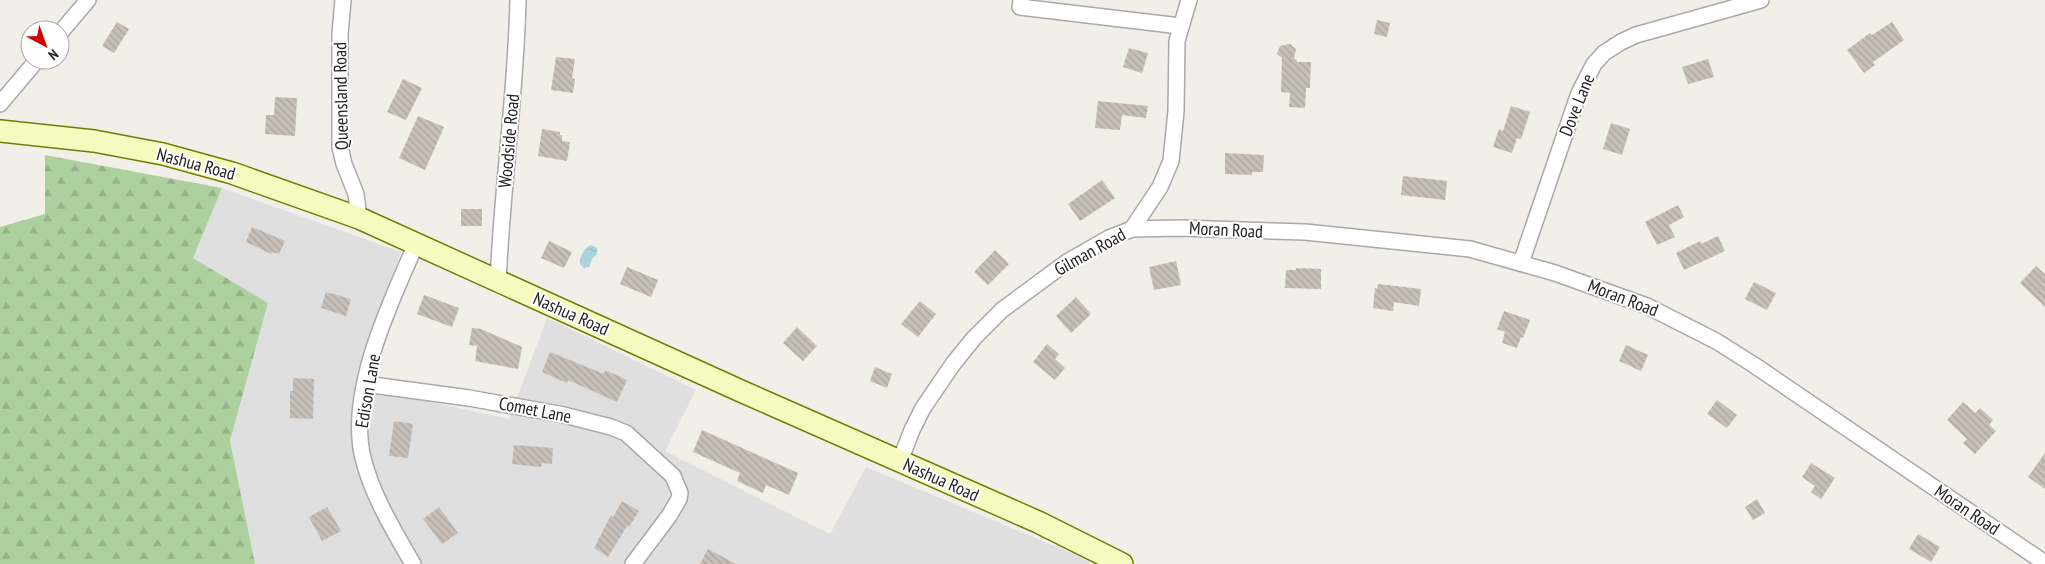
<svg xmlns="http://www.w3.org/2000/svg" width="2045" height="564" viewBox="0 0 2045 564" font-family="'PT Sans Narrow',sans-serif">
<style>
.residential{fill:#e0dfdf}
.forest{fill:url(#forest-firs)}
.water{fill:url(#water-ripples)}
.building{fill:url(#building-back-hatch)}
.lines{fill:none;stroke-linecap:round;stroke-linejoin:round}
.street-casing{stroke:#a9a9a9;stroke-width:18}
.secondary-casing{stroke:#707d05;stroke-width:24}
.street{stroke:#fff;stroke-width:15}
.secondary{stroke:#f7fabf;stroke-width:21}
.labels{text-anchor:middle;stroke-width:4;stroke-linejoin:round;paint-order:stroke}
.street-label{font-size:18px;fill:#222;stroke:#fff}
</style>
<defs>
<pattern id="forest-firs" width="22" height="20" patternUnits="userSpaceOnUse" patternTransform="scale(1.25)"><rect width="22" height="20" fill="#add19e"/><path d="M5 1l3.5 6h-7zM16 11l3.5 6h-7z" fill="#95b388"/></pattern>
<pattern id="water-ripples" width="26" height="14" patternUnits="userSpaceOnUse" patternTransform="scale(1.25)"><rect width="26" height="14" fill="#aad3df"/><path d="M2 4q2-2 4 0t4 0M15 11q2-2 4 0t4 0" fill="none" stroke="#92b5bf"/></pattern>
<pattern id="building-back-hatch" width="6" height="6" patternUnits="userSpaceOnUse" patternTransform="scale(1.25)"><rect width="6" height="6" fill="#c7bfb8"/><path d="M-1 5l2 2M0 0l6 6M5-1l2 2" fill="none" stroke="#aba49e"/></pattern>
</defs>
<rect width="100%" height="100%" fill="#f2efe9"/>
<path class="residential" d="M222 188 401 252 354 385 509 419 547 318 696 390 665 451 830 534 866 467 1081 557 1091 564H255L230 441 268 303 193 258Z"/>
<path class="forest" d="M45 155 222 188 193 258 268 303 230 441 255 564H0V227L45 214Z"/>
<path class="water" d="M591 245 597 248V254L592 259 589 267 584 268 580 264C579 257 585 247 591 245Z"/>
<g class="building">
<path d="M1377 20 1390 23 1387 37 1374 34Z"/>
<path d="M117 22 129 29 114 53 102 46Z"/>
<path d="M1892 22 1904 40 1873 62 1875 65 1864 73 1847 50 1870 33 1872 35Z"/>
<path d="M1290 44 1296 49 1294 59 1297 60V62H1311L1310 88H1306L1305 108 1289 107 1290 93 1281 92 1282 58 1277 54 1280 46Z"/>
<path d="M1129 48 1148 53 1142 73 1123 67Z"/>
<path d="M556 57 575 59 572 78 575 79 573 93 551 90Z"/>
<path d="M1708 59 1714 77 1688 84 1682 67Z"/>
<path d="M403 79 422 88 406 120 387 112Z"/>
<path d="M275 97 297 98 295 136 265 134 266 115H274Z"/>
<path d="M1098 101 1148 106 1146 118 1122 115 1120 130 1095 128Z"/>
<path d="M1511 106 1530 112 1521 139 1517 138 1512 153 1493 147 1499 129 1503 131Z"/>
<path d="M418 116 444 127 425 170 399 158Z"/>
<path d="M1611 123 1630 129 1622 155 1603 149Z"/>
<path d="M542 129 560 132V135H562V141L570 142 567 161 538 156Z"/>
<path d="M1225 153 1264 155 1263 172H1252V175L1225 174Z"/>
<path d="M1403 176 1447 181 1445 200 1401 195Z"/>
<path d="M1102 180 1115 198 1080 221 1068 204Z"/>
<path d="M1678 205 1684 217 1669 225 1675 237 1657 245 1645 222Z"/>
<rect x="461" y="209" width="21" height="17"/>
<path d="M252 227 285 241 279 254 272 252 271 254 246 242Z"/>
<path d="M1718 236 1725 251 1684 270 1676 253 1700 241 1701 244Z"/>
<path d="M549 241 572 252 564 268 541 258Z"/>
<path d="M995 250 1009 264 988 285 974 272Z"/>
<path d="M1176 261 1181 285 1154 290 1149 267Z"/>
<path d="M2036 266 2045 274V307L2020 283Z"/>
<path d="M627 267 658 280 651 297 620 284Z"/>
<path d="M1296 268 1321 269V289L1285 288 1286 270H1296Z"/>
<path d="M1754 282 1776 293 1767 310 1745 299Z"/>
<path d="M1378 284 1421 289 1419 306 1394 302 1393 311 1373 308 1375 288 1377 289Z"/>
<path d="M326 292 351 299 346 316 321 308Z"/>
<path d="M424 295 459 308 452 327 417 314Z"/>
<path d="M1076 297 1091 314 1071 333 1056 316Z"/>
<path d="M920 301 936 314 918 337 901 324Z"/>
<path d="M1504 311 1530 320 1523 338 1521 337 1517 348 1502 343 1505 332 1497 329Z"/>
<path d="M797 327 817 346 803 361 783 343Z"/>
<path d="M472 328 481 329 522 347 518 369 475 361 477 346 469 345Z"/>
<path d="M1047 344 1059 354 1055 359 1065 368 1055 380 1033 362Z"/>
<path d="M1626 345 1648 355 1641 371 1619 361Z"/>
<path d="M550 352 604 374 605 370 627 380 617 402 568 380 567 383 542 372Z"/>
<path d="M875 367 892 374 887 388 870 381Z"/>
<path d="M293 378 314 379 313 419 290 418V391H293Z"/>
<path d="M1717 400 1737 415 1727 428 1707 414Z"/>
<path d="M1963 402 1975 413 1980 408 1993 420 1989 425 1996 431 1975 454 1963 443 1967 439 1947 420Z"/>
<path d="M394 421 413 424 408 458 389 456Z"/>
<path d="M702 430 798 473 789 495 766 485 763 493 737 481 740 473 693 452Z"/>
<path d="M514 445 553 448 552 464 542 463 541 467 512 464Z"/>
<path d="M2045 453V489L2028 477Z"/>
<path d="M1811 463 1835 478 1821 499 1811 492 1815 486 1802 477Z"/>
<path d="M1757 499 1765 513 1753 520 1745 507Z"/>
<path d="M622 501 639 511 629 527 627 526 608 557 594 548 611 515 613 517Z"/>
<path d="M327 507 341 531 322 541 309 517Z"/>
<path d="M439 507 458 533 442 544 423 519Z"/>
<path d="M1918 534 1940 547 1931 562 1909 549Z"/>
<path d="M708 549 736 564H700Z"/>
</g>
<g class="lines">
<g class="street-casing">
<g id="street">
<path d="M343 0 340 34V147L344 164 356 194 359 218"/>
<path d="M1021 0 1020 7 1180 26"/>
<path d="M60 33 88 0"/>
<path d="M0 104 37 60"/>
<path d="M1132 229 1180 228 1305 232 1470 249 1555 273 1647 306 1716 341 1754 365 2045 563"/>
<path d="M1521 263 1579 93 1594 64 1604 53 1621 42 1636 35 1761 0"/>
<path d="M498 282C502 188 516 94 518 0"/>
<path d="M365 384 469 398 564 415 611 427 626 433 673 476 680 493 679 499 669 516 633 564"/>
<path d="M900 461 912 430 923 408 953 364 974 338 1002 310 1067 262 1109 238 1132 229 1160 187 1171 161 1176 111 1177 41 1189 0"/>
<path d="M413 564C394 531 372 495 363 458 347 393 390 303 416 244"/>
</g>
</g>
<g class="secondary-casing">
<path id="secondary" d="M0 131 94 141 163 154 232 173 359 218 743 392 1038 522 1122 564"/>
</g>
<use href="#street" class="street"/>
<use href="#secondary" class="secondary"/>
</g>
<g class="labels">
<g class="street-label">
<text transform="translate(341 96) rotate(-91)" y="6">Queensland Road</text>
<text transform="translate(1577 105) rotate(-68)" y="6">Dove Lane</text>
<text transform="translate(509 141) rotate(-85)" y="6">Woodside Road</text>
<text transform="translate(196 164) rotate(15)" y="6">Nashua Road</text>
<text transform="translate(1226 230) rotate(3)" y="6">Moran Road</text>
<text transform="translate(1090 252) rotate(-29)" y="6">Gilman Road</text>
<text transform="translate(1623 298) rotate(21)" y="6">Moran Road</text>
<text transform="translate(571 314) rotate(24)" y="6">Nashua Road</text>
<text transform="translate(368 391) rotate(-80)" y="6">Edison Lane</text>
<text transform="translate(535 410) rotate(11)" y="6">Comet Lane</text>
<text transform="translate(941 480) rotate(24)" y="6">Nashua Road</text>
<text transform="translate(1967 510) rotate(34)" y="6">Moran Road</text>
</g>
</g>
<g transform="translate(45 45) rotate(139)"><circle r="24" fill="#ffffff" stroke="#a7a7a7"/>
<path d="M0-4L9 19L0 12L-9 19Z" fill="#d40000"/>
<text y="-8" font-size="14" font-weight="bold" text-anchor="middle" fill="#222222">N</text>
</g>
</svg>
